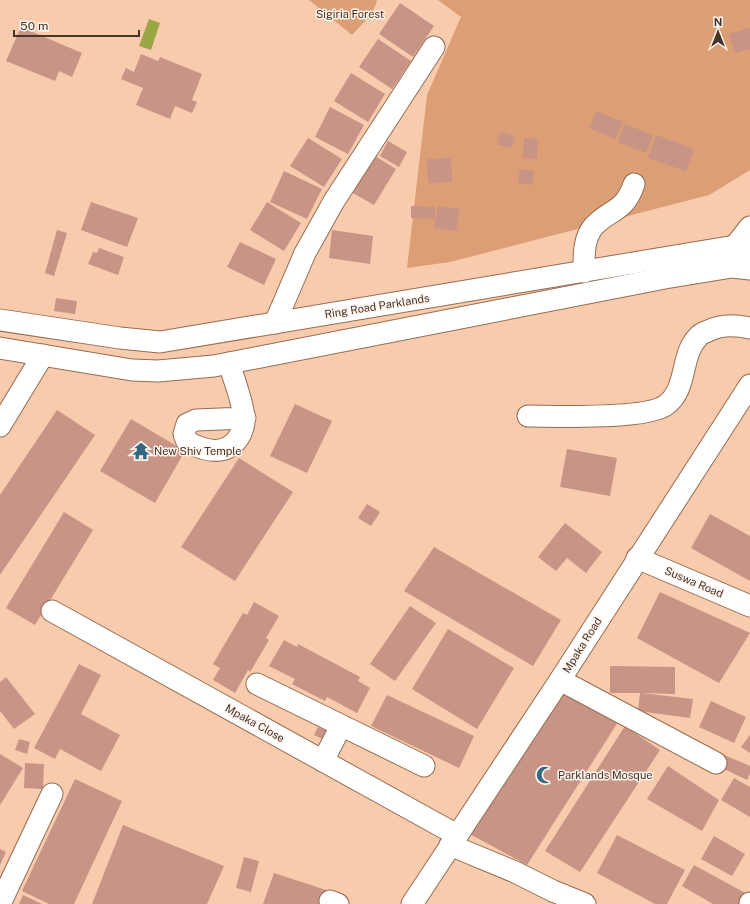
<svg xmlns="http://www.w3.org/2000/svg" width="750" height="904" viewBox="0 0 750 904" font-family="'Public Sans',sans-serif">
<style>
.green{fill:#dc9e74}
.water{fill:#9ba744}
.building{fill:#c79486}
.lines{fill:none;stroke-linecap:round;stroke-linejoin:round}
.minor-casing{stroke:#956c51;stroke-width:23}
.minor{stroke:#fff;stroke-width:21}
.labels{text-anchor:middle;stroke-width:3;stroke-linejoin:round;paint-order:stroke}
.park-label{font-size:11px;fill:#49280f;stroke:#fef4ee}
.street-label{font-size:11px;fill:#463428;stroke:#fef4ee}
.poi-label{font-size:11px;fill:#463428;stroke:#fef4ee;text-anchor:start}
</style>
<rect width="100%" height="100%" fill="#f8cbad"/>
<g class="green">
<path d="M309 0H377C375 13 361 25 352 35Z"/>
<path d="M438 0H750V170L709 195 450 262 407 268 427 95 461 17Z"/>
</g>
<path class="water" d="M149 19 160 23 151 50 139 46Z"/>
<g class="building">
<path d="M400 3 434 26 413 57 379 34Z"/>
<path d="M21 27 82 53 72 77 59 71 55 81 6 61Z"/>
<path d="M750 28V49L735 53 729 34Z"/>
<path d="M378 39 411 61 392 89 359 67Z"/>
<path d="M141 54 158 61 160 57 202 74 192 100 197 102 192 113 175 106 170 119 136 105 143 88 121 79 126 68 134 72Z"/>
<path d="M351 73 385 94 368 122 334 101Z"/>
<path d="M330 107 364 125 348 154 315 137Z"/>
<path d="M596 111 623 122 615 139 589 128Z"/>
<path d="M625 124 653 135 646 153 618 142Z"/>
<path d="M500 132 515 136 512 148 497 145Z"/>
<path d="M656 135 694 149 686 171 648 158Z"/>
<path d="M308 138 342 159 324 187 290 166Z"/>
<path d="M524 138 538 139 537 159 523 158Z"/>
<path d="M388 141 407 152 399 167 380 156Z"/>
<path d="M375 156 396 169 374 205 353 193Z"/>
<path d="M451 158 452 182 428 183 427 159Z"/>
<path d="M520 169 534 171 532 185 518 183Z"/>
<path d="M284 171 322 189 307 219 270 202Z"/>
<path d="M91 202 138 218 127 247 81 230Z"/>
<path d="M267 202 301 223 284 251 250 230Z"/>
<path d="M411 206 435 207V219L411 218Z"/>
<path d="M438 206 460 209 456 231 434 228Z"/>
<path d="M57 230 67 233 54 276 45 273Z"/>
<path d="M332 230 373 236 370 264 329 258Z"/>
<path d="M240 242 276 259 264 285 227 267Z"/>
<path d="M99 248 124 257 118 275 88 264 93 252 97 253Z"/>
<path d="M56 298 77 301 75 314 54 311Z"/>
<path d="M295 404 332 421 307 473 270 456Z"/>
<path d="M57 410 95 435 0 575V495Z"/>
<path d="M131 419 185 451 155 503 100 471Z"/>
<path d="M567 449 617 458 610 496 560 487Z"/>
<path d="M239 458 293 492 235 581 181 547Z"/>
<path d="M367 504 380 512 371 526 358 518Z"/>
<path d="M64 512 93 530 35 625 6 608Z"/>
<path d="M710 514 750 536V581L691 548Z"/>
<path d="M565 523 602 552 586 573 567 558 556 571 538 557Z"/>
<path d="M434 547 561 620 533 666 404 591Z"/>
<path d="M660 592 750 633 719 683 637 638Z"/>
<path d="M254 602 279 616 266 638 269 640 250 672 248 670 235 693 213 680 220 668 213 664 243 613 247 615Z"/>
<path d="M410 606 436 623 395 681 370 664Z"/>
<path d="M448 629 514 668 477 729 412 689Z"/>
<path d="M284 640 297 647 298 644 360 677 358 681 370 688 357 713 327 697 325 701 292 684 295 679 269 666Z"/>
<path d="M79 664 101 675 81 714 120 735 101 771 60 749 55 759 34 748Z"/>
<path d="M610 666 675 667V694L642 693 693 699 690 718 638 711 640 693H610Z"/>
<path d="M6 677 35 714 14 729 0 711V682Z"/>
<path d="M564 689 620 719 527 865 466 832Z"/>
<path d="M387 695 474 736 459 768 371 726Z"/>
<path d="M711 701 746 717 734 743 699 727Z"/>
<path d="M625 726 660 750 580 872 545 851Z"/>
<path d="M318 727 331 733 327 741 314 735Z"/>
<path d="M750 735V753L741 747Z"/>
<path d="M19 739 30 742 27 754 15 750Z"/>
<path d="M0 754 23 768 0 805Z"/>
<path d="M724 755 750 766V773L747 780 718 766Z"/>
<path d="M25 763 44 764 43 789 24 788Z"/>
<path d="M668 766 719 800 702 831 647 799Z"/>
<path d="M734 778 750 787V817L721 800Z"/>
<path d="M75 779 122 801 74 904H49L22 891Z"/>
<path d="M123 825 224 866 207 904H92Z"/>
<path d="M617 835 685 870 667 904H655L597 873Z"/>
<path d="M714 836 745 854 732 876 701 859Z"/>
<path d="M0 849 6 852 0 865Z"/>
<path d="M244 857 259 861 251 892 236 888Z"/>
<path d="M694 865 747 894 741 904H713L682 886Z"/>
<path d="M274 873 326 890 321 904H263Z"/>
<path d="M23 895 42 904H19Z"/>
</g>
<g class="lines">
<g class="minor-casing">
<g id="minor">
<path d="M733 260 735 246 750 227"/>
<path d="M584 272C584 257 583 238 594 226 610 209 625 212 634 184"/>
<path d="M0 320 120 338 160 342 735 246 750 256"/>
<path d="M275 323 305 253 334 201 434 47"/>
<path d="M0 348 132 370 158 371 214 366 665 278 732 267 750 269"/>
<path d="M229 363C234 380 242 399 244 417 245 423 242 432 239 437 226 457 205 451 187 442L184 434 187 424 196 420 245 418"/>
<path d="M528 416C556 416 645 420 666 405 688 389 680 355 698 337 700 334 705 332 708 331 721 324 737 325 750 328"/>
<path d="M0 426 43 355"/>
<path d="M637 558 750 606"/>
<path d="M52 611 457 835"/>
<path d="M560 680 716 763"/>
<path d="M257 684 424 766"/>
<path d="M323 761 341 726"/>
<path d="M450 845 515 872 553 891 585 904"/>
<path d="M330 901 338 904"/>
<path d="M0 904 52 794"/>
<path d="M412 904 560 680 750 385"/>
<path d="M750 904V903"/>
</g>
</g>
<use href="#minor" class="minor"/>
</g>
<defs>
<g id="temple-bare" transform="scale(1.38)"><path d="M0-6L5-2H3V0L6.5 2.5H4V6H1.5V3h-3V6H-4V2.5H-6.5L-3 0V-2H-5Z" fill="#346784" stroke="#fef4ee" stroke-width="2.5" paint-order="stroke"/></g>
<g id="mosque-bare" transform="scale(1.38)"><path d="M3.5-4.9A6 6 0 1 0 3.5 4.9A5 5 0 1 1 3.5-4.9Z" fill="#346784" stroke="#fef4ee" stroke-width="2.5" paint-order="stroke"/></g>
</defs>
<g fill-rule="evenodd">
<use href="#temple-bare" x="141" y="451"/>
<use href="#mosque-bare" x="545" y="775"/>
</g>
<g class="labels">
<g class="park-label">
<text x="350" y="18">Sigiria Forest</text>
</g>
<g class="street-label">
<text transform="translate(377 306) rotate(-9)" y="4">Ring Road Parklands</text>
<text transform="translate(694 582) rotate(23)" y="4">Suswa Road</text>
<text transform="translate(582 645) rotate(-58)" y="4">Mpaka Road</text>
<text transform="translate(255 723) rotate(29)" y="4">Mpaka Close</text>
</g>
<g class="poi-label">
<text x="154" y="455">New Shiv Temple</text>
<text x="558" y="779">Parklands Mosque</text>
</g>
</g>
<g transform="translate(718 32)" stroke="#fef4ee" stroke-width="3" paint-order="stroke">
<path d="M0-3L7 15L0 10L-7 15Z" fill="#463428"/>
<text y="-6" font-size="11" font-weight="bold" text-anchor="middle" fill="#463428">N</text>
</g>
<path d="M14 30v6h125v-6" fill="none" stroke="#463428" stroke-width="2"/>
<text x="20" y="30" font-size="12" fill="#463428" stroke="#fef4ee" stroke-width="3" paint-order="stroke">50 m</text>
</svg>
